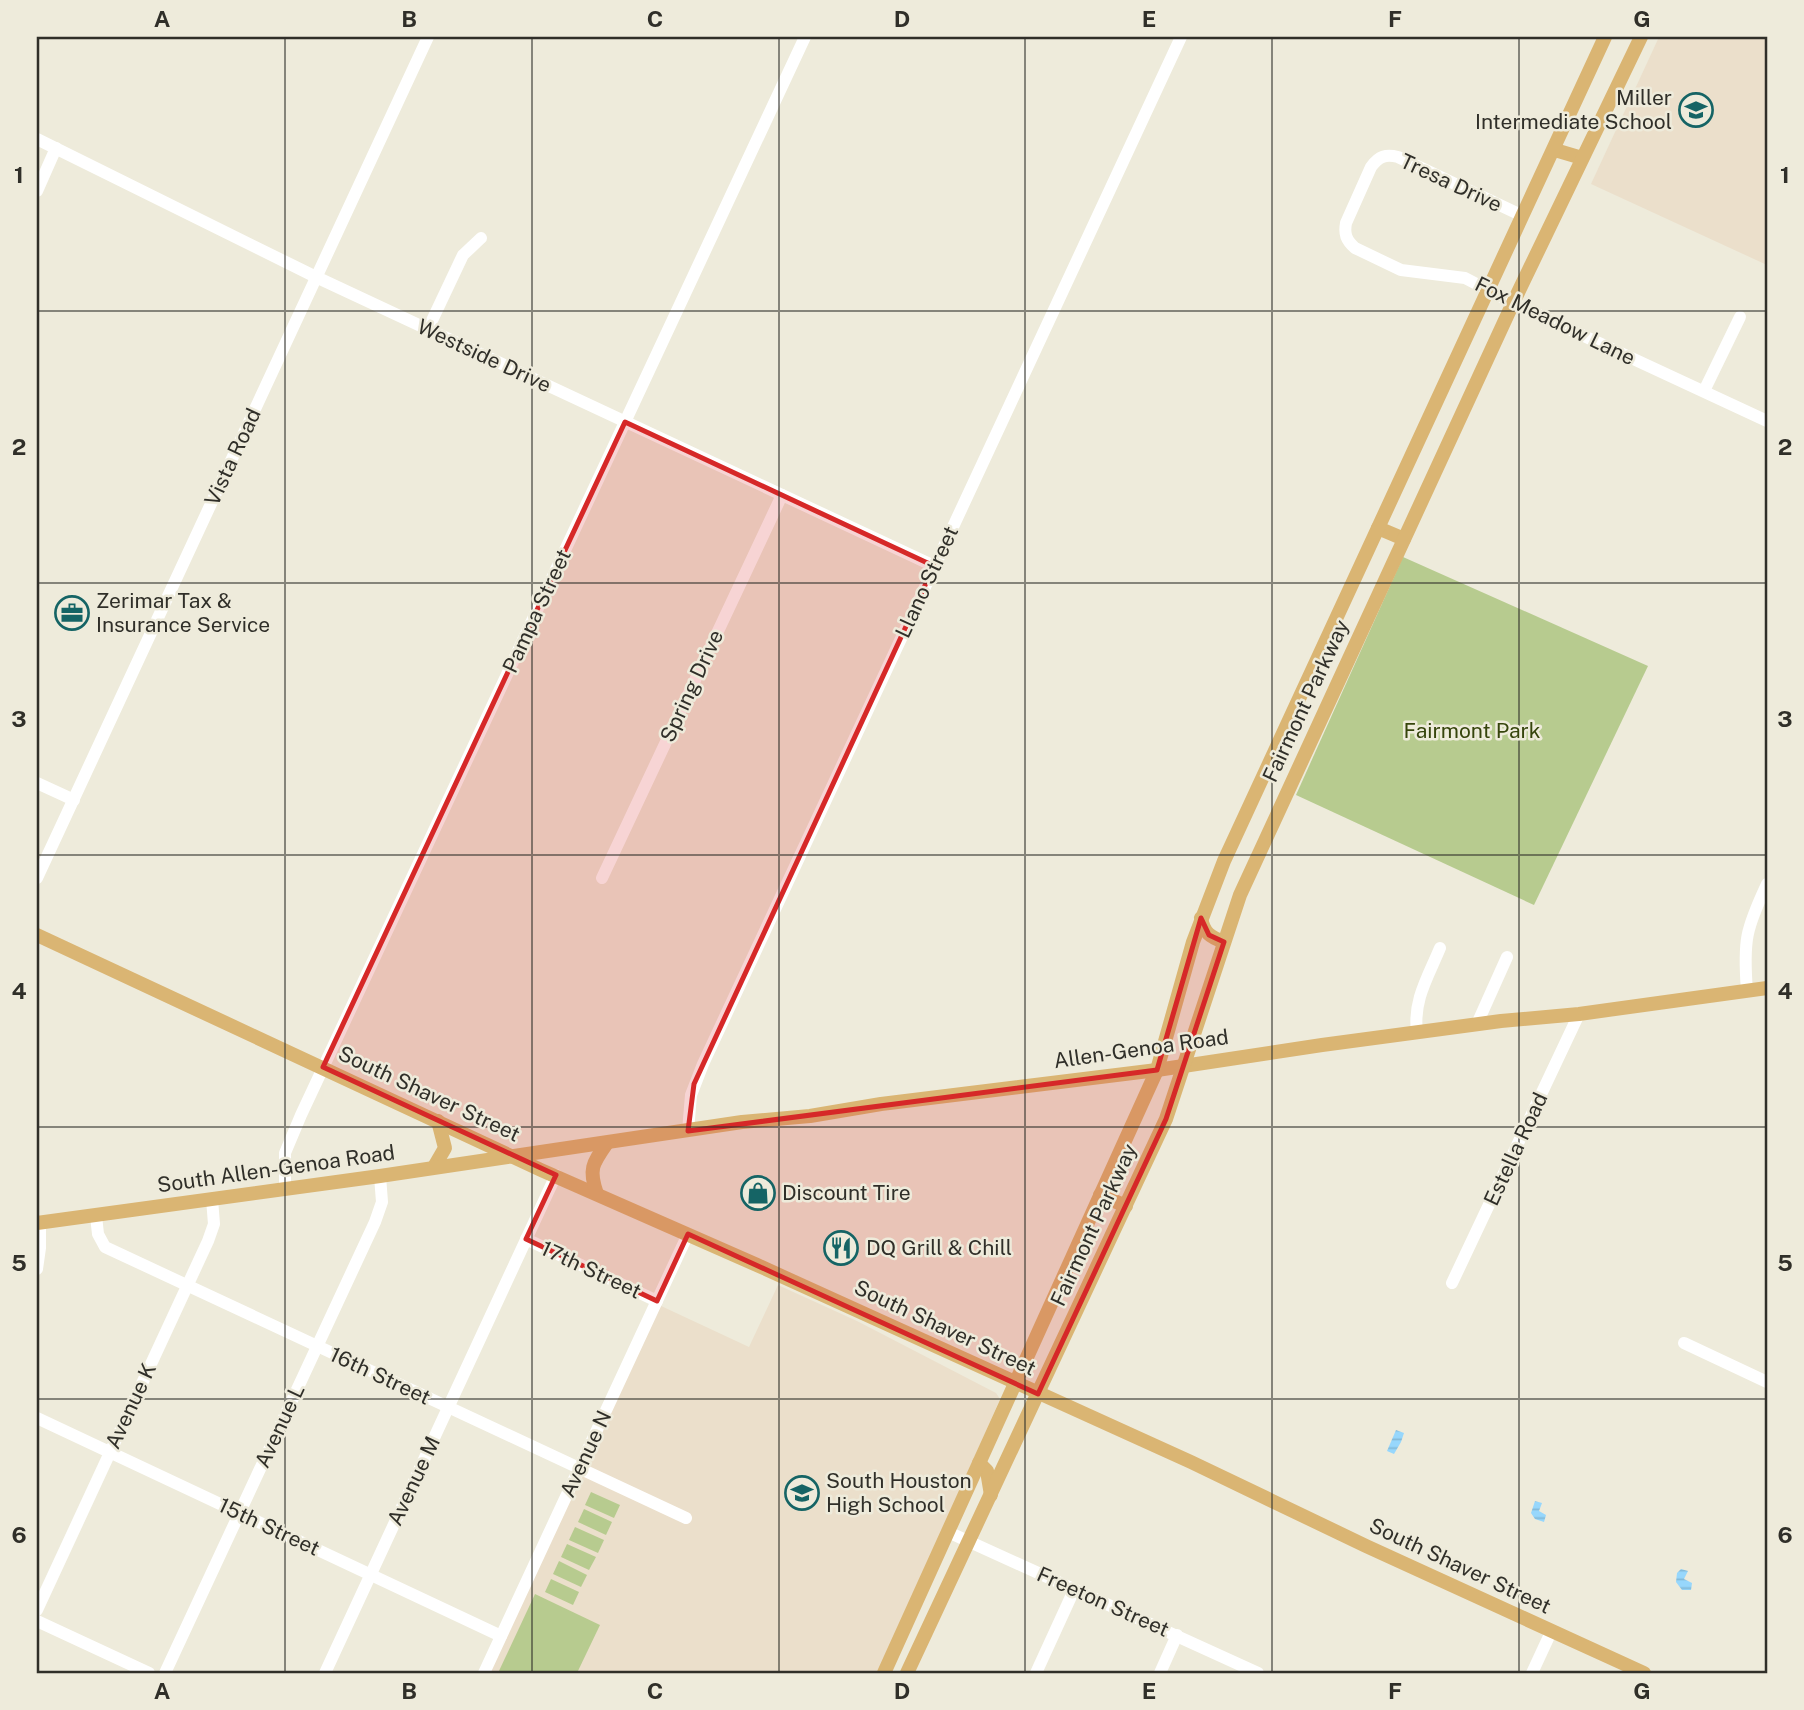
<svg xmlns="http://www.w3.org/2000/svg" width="1804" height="1710" viewBox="0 0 1804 1710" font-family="'Public Sans',sans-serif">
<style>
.education{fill:#ebdfcb}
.park{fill:#b7cb8f}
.water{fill:url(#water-rules)}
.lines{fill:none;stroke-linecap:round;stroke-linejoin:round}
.minor{stroke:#fff;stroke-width:12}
.major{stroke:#dab573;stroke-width:14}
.marked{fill:#d62828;fill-opacity:0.2;stroke:#d62828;stroke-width:5;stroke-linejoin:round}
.grid{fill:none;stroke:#302f29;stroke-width:2;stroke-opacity:0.55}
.labels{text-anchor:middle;stroke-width:5;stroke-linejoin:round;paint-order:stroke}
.poi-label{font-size:21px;fill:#302f29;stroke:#eeebdb;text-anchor:start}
.street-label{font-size:21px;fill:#302f29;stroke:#eeebdb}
.park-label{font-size:21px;fill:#36450c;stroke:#eeebdb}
.neatline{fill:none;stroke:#302f29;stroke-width:2.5}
.grid-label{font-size:23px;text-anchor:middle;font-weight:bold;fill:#302f29}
</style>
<defs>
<pattern id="water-rules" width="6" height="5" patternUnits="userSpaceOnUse" patternTransform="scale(1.75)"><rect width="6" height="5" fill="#97d7fc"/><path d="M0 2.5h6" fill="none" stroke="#82b9d8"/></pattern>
</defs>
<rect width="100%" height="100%" fill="#eeebdb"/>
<g class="education">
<path d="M1659 37H1767V265L1591 184Z"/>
<path d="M778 1285 857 1321 996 1393 1000 1399 879 1673H489L580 1477 585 1476 589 1468 587 1462 659 1305 749 1347Z"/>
</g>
<g class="park">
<path d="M1403 557 1648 666 1534 905 1296 795Z"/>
<path d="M591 1492 620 1505 614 1518 585 1505Z"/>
<path d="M584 1509 612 1522 606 1535 578 1522Z"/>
<path d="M575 1527 604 1540 598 1553 569 1540Z"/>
<path d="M567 1544 596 1557 589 1570 561 1557Z"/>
<path d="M559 1561 587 1575 581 1587 553 1574Z"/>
<path d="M551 1579 579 1592 573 1605 545 1592Z"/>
<path d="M535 1594 600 1625 577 1673H498Z"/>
</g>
<g class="water">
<path d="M1396 1430 1404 1433 1401 1442 1394 1454 1387 1451Z"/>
<path d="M1535 1501 1542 1503 1539 1511 1546 1515 1544 1522 1535 1519 1531 1513Z"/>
<path d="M1681 1569 1688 1571 1684 1579 1692 1583 1691 1590H1682L1676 1582 1677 1573Z"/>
</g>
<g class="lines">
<g class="minor">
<path d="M37 139 316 277 934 566"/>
<path d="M37 191 56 148"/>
<path d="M1523 216 1398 157C1386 154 1379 156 1371 167L1346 223C1344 234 1346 240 1355 248L1401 270 1465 278 1513 303 1767 421"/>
<path d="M428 329 463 255 481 238"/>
<path d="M1704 391 1740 317"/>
<path d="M37 783 74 800"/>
<path d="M37 878 428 37"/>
<path d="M602 878 782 495"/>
<path d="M1747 991C1743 940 1746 929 1767 884"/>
<path d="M1477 1024 1507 957"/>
<path d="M1417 1032C1413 1000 1428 977 1440 948"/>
<path d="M688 1131 691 1095 703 1064 1181 37"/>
<path d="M285 1189V1153L301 1115 805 37"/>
<path d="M96 1216 98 1234 105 1247 686 1518"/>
<path d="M526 1239 657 1301"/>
<path d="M37 1269 40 1248V1223"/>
<path d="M1452 1283 1579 1014"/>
<path d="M1684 1343 1767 1382"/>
<path d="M37 1418 501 1636"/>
<path d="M948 1532 1258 1673"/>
<path d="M37 1610 208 1241 214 1224 212 1199"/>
<path d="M37 1621 149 1673"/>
<path d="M165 1673 375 1222 382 1202 380 1176"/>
<path d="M325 1673 556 1175"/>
<path d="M484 1673 688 1234"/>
<path d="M1036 1673 1074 1590"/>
<path d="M1160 1673 1177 1635"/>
<path d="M1532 1673 1551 1632"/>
</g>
<g class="major">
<path d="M1555 150 1582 158"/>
<path d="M1378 528 1404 539"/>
<path d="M1201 918C1204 933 1210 937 1224 942"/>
<path d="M37 935 541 1170 757 1265 1191 1462 1366 1546 1644 1673"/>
<path d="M434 1167 445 1148 438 1121"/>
<path d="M597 1194C588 1169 593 1163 607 1143"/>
<path d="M1100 1195 1126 1206"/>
<path d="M37 1223 380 1176 742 1122 810 1116 881 1104 1157 1070 1322 1045 1501 1021 1579 1014 1767 988"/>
<path d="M979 1463 987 1471 991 1495"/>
<path d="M884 1673 1157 1070 1193 942 1224 861 1605 37"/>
<path d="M907 1673 1166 1119 1240 895 1513 303 1641 37"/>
</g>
</g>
<path class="marked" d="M625 422 934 566 694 1084 688 1131 1157 1070 1201 918 1209 935 1224 942 1166 1119 1038 1394 688 1234 657 1301 526 1239 556 1175 323 1067Z"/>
<path class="grid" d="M285 37V1673M532 37V1673M779 37V1673M1025 37V1673M1272 37V1673M1519 37V1673M37 311H1767M37 583H1767M37 855H1767M37 1127H1767M37 1399H1767"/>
<defs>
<g id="school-ring" transform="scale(1.75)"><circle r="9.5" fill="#eeebdb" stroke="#156465" stroke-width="1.5"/><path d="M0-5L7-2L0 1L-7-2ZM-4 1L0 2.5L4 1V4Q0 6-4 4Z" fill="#156465"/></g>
<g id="office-ring" transform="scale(1.75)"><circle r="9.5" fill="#eeebdb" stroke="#156465" stroke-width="1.5"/><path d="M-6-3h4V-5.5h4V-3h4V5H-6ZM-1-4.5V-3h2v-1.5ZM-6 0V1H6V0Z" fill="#156465"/></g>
<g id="shop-ring" transform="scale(1.75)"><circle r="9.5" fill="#eeebdb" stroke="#156465" stroke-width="1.5"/><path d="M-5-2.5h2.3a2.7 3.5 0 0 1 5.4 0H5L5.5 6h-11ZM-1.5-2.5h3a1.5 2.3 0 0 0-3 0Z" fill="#156465"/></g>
<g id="restaurant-ring" transform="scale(1.75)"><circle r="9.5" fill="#eeebdb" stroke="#156465" stroke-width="1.5"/><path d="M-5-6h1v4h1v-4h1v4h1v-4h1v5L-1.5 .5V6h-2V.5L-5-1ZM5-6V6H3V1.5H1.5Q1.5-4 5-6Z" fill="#156465"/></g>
</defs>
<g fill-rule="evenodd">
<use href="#school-ring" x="1696" y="110"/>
<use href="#office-ring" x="72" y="613"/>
<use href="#shop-ring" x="758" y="1193"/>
<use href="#restaurant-ring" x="841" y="1248"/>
<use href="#school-ring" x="802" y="1493"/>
</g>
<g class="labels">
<g class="poi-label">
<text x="1672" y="105" text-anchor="end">Miller<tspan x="1672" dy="24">Intermediate School</tspan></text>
<text x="96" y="608">Zerimar Tax &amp;<tspan x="96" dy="24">Insurance Service</tspan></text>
<text x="782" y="1200">Discount Tire</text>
<text x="866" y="1255">DQ Grill &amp; Chill</text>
<text x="826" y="1488">South Houston<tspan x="826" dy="24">High School</tspan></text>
</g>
<g class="street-label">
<text transform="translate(1451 183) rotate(25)" y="7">Tresa Drive</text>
<text transform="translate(1555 321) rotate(26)" y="7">Fox Meadow Lane</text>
<text transform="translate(484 356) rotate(25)" y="7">Westside Drive</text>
<text transform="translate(233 457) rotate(-65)" y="7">Vista Road</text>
<text transform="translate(927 582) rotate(-65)" y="7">Llano Street</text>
<text transform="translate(537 611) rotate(-65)" y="7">Pampa Street</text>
<text transform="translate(692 686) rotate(-65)" y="7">Spring Drive</text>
<text transform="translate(1306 701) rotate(-65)" y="7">Fairmont Parkway</text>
<text transform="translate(1141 1049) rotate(-8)" y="7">Allen-Genoa Road</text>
<text transform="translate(429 1094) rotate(25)" y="7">South Shaver Street</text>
<text transform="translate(1516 1149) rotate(-65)" y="7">Estella Road</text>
<text transform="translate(276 1169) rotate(-8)" y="7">South Allen-Genoa Road</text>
<text transform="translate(1094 1225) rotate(-65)" y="7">Fairmont Parkway</text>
<text transform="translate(591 1270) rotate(25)" y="7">17th Street</text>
<text transform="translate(945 1328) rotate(25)" y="7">South Shaver Street</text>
<text transform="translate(380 1376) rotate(25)" y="7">16th Street</text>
<text transform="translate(131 1406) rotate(-65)" y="7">Avenue K</text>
<text transform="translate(280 1426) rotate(-65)" y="7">Avenue L</text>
<text transform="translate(586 1454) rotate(-65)" y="7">Avenue N</text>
<text transform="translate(414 1481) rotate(-65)" y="7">Avenue M</text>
<text transform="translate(269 1527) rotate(25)" y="7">15th Street</text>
<text transform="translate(1460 1566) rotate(25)" y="7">South Shaver Street</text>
<text transform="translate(1103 1602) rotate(24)" y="7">Freeton Street</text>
</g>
<g class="park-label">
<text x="1472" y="738">Fairmont Park</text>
</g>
</g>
<rect width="1804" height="1710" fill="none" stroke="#eeebdb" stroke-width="77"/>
<rect x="38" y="38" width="1728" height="1634" class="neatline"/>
<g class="grid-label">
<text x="162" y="27">A</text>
<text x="409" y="27">B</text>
<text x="655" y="27">C</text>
<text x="902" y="27">D</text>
<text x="1149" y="27">E</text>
<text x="1395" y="27">F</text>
<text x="1642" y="27">G</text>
<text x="19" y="183">1</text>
<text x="1785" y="183">1</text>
<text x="19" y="455">2</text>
<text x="1785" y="455">2</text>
<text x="19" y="727">3</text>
<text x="1785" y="727">3</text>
<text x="19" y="999">4</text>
<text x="1785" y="999">4</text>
<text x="19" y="1271">5</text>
<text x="1785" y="1271">5</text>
<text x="19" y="1543">6</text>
<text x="1785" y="1543">6</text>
<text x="162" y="1699">A</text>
<text x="409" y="1699">B</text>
<text x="655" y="1699">C</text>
<text x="902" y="1699">D</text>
<text x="1149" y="1699">E</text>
<text x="1395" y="1699">F</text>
<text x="1642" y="1699">G</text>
</g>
</svg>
